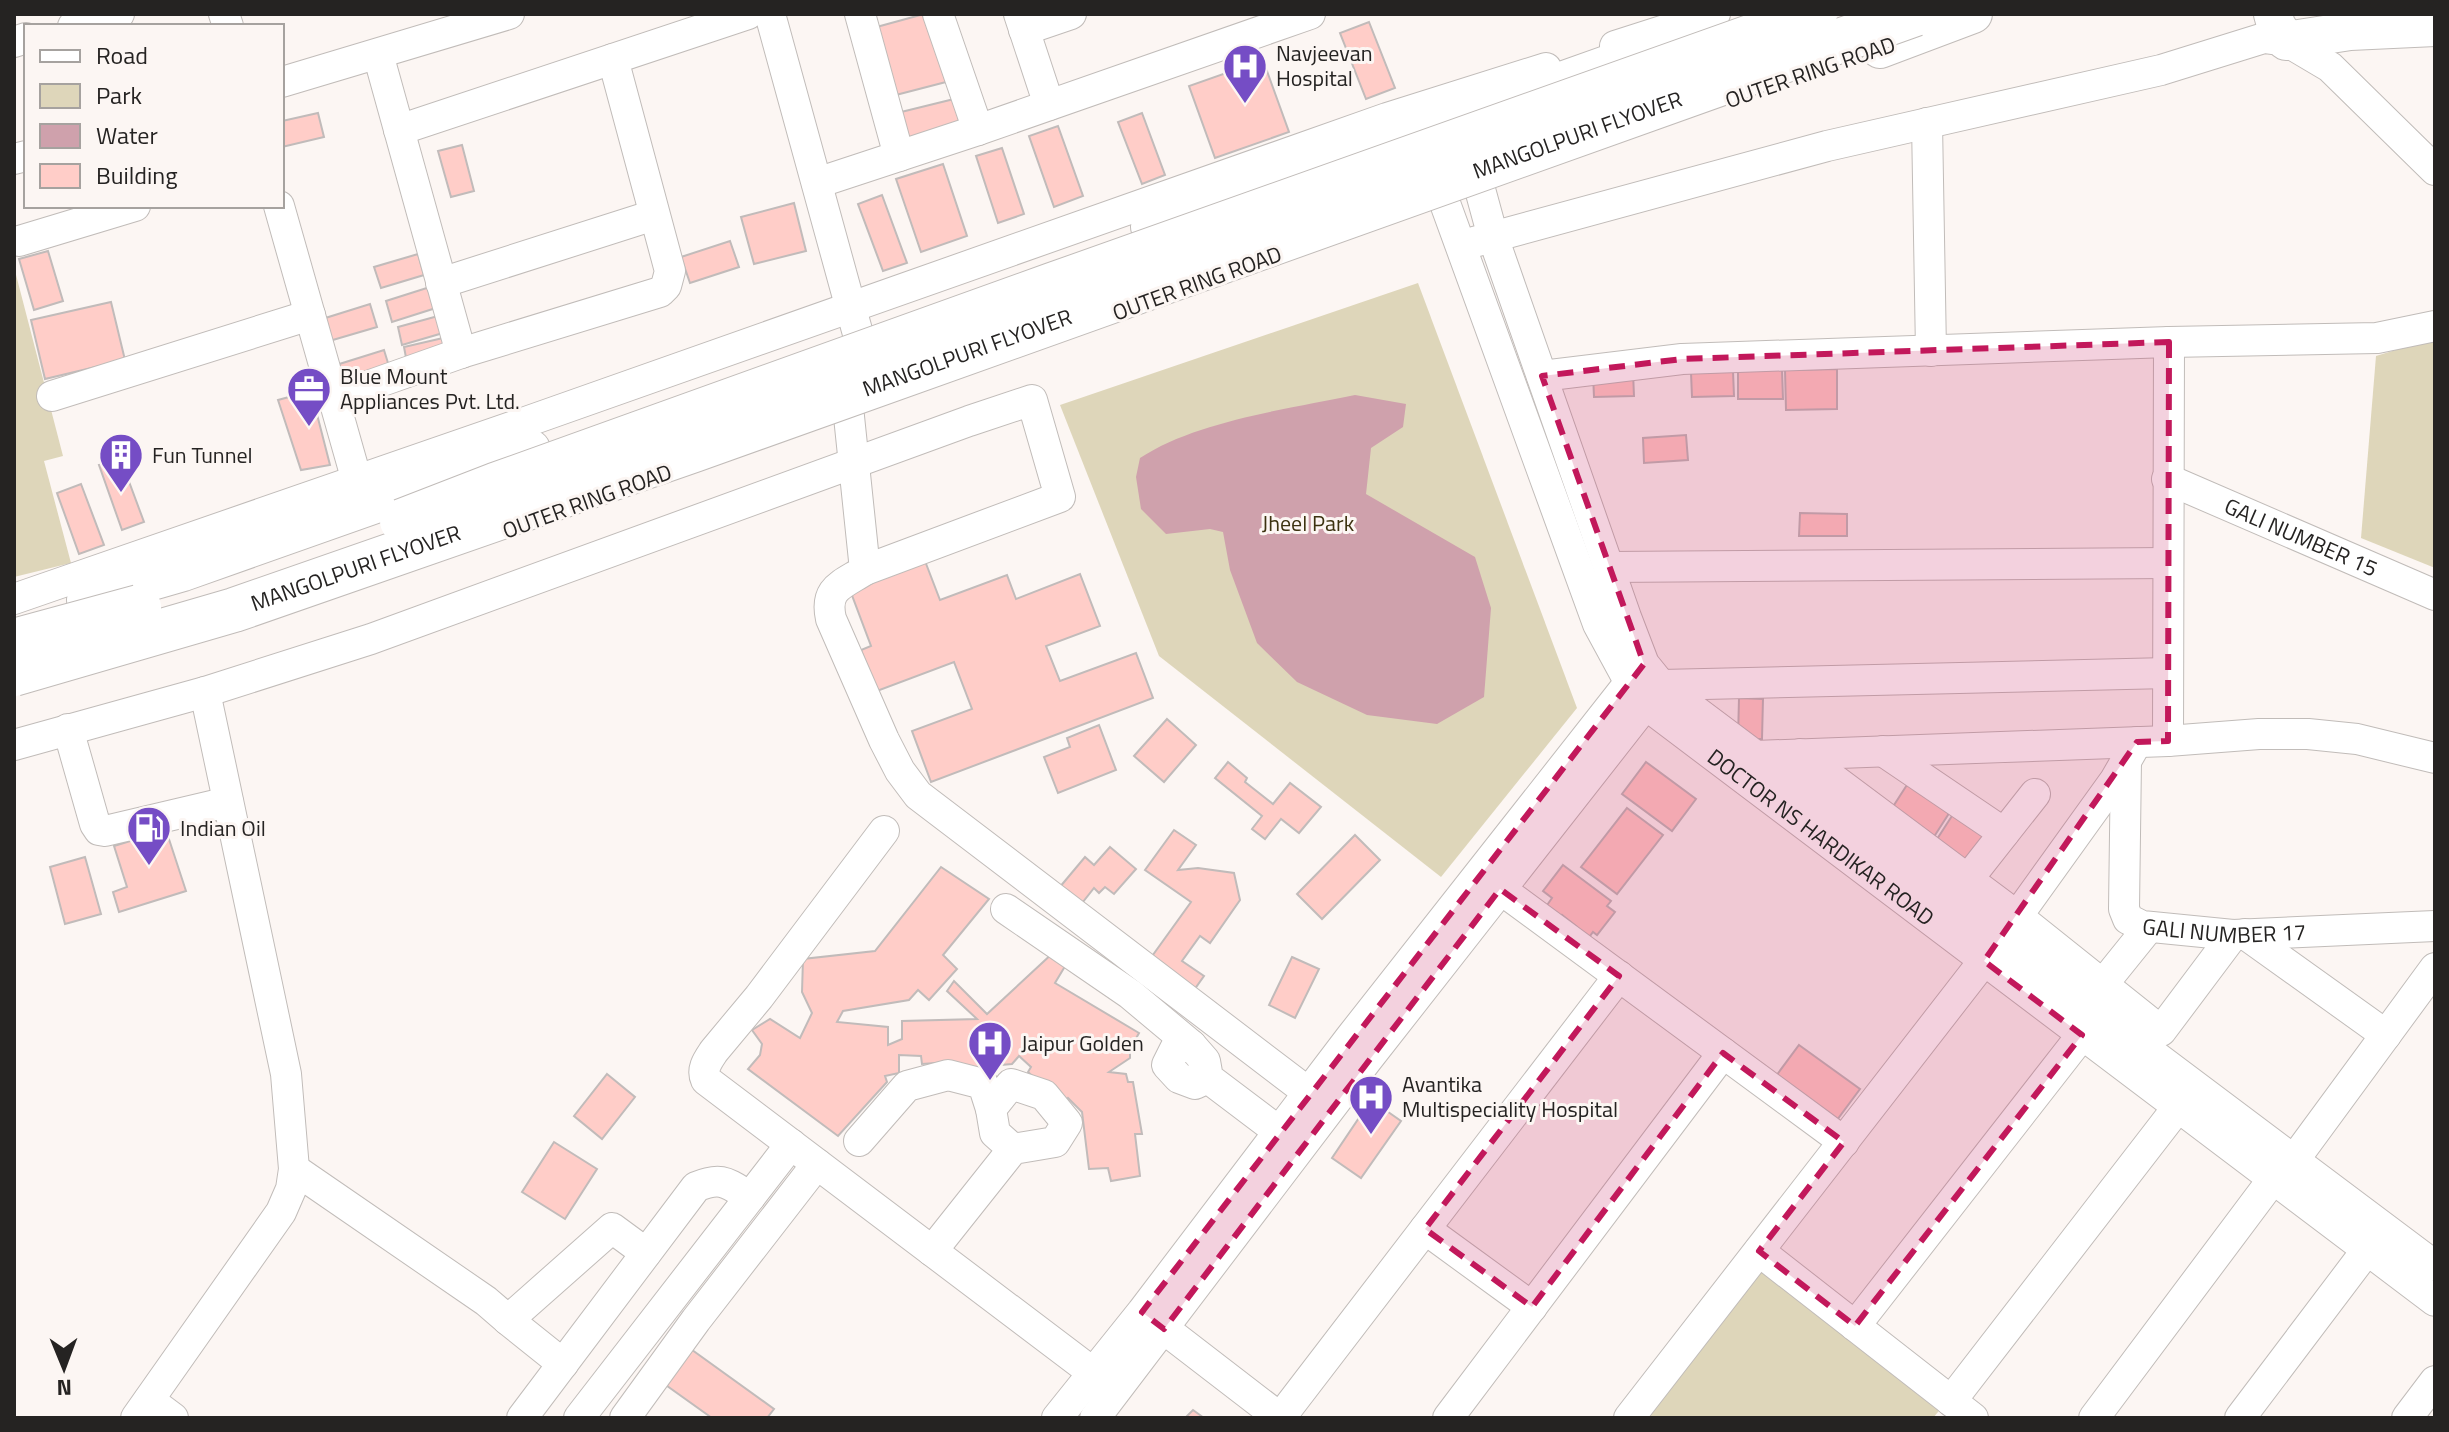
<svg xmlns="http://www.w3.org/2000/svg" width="2449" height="1432" viewBox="0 0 2449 1432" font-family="'Titillium Web',sans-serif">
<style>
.green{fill:#ded6ba}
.water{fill:#cfa1ac}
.building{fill:#ffcdc8;stroke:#c1bbba;stroke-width:2}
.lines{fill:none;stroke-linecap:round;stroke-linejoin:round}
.minor-casing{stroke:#c1bcb9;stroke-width:32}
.major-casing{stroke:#c1bcb9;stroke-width:40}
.minor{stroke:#fff;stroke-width:30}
.major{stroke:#fff;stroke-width:38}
.highway-bridge-casing{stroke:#c1bcb9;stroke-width:46;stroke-linecap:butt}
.highway-bridge{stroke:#fff;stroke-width:44}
.marked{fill:#c2185b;fill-opacity:0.2;stroke:#c2185b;stroke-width:6;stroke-dasharray:16 10;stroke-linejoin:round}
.labels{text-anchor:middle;stroke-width:6;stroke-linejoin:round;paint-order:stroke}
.poi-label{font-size:22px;fill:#252322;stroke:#fcf6f3;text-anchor:start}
.street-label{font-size:22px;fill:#252322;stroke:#fcf6f3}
.park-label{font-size:22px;fill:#3c3210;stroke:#fcf6f3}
</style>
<rect width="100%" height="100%" fill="#fcf6f3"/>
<g class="green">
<path d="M14 267 63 456 44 461 71 563 14 577Z"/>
<path d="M1418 283 1577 708 1441 877 1159 656 1060 405Z"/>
<path d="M2435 338V568L2361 538 2376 356Z"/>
<path d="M1762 1269 1943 1406 1933 1418H1648Z"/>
</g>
<path class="water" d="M1355 395 1406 404 1403 427 1371 448 1366 494 1475 557 1491 608 1484 697 1437 724 1367 715 1297 682 1257 643 1230 570 1223 532 1210 529 1166 534 1141 509 1136 477 1140 458C1196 421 1288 409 1355 395Z"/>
<g class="building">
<path d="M924 14 946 82 892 96 873 28Z"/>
<path d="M1369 22 1395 88 1366 99 1340 33Z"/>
<path d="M1263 60 1289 132 1215 158 1189 86Z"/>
<path d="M954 99 961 129 904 142 897 113Z"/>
<path d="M318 113 324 137 282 147V121Z"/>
<path d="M1142 113 1165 175 1142 184 1118 122Z"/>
<path d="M1058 126 1083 196 1054 207 1029 136Z"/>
<path d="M462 145 474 191 451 197 438 151Z"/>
<path d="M1002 148 1024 214 998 223 976 156Z"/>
<path d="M943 164 967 236 921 252 896 179Z"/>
<path d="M882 195 907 263 883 271 858 204Z"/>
<path d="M794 203 806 251 754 264 741 217Z"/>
<path d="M730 241 739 267 690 283 681 257Z"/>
<path d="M48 251 63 301 34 310 19 259Z"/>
<path d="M418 254 424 275 381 288 374 267Z"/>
<path d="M433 286 439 307 392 322 386 301Z"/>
<path d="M111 302 125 360 45 379 31 320Z"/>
<path d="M370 304 377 327 326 342 319 320Z"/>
<path d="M438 316 443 333 402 345 398 327Z"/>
<path d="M443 338 446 354 407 363 404 347Z"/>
<path d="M384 350 392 376 342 392 333 366Z"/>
<path d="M1837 369V409L1786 410 1785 370Z"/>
<path d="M1738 370H1782L1783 399H1738Z"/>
<path d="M1733 371 1734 396 1692 397 1691 373Z"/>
<path d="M1633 372 1634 396 1594 397 1593 374Z"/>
<path d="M311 391 330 465 301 470 278 400Z"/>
<path d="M1686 435 1688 460 1644 463 1643 438Z"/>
<path d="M121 460 144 522 122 530 99 465Z"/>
<path d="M81 484 104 545 79 554 57 493Z"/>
<path d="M1800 513 1847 514V536H1799Z"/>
<path d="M925 561 940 600 1007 575 1016 599 1080 574 1100 626 1046 646 1060 681 1136 653 1153 698 931 782 912 731 972 709 954 662 877 691 861 650 871 646 850 590Z"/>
<path d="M1739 698 1763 699 1762 739H1738Z"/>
<path d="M1167 719 1196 745 1164 782 1134 756Z"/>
<path d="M1099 725 1116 770 1058 793 1044 757 1070 747 1067 738Z"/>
<path d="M1228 762 1247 778 1245 782 1273 804 1290 783 1321 807 1299 833 1281 819 1265 839 1252 829 1262 816 1215 778Z"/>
<path d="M1646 762 1696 799 1672 831 1622 794Z"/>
<path d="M1912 777 1955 804 1930 843 1887 816Z"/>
<path d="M1959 805 1997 829 1968 874 1930 850Z"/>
<path d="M1627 808 1663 835 1617 894 1581 867Z"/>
<path d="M166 830 186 891 119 912 113 892 127 887 114 846Z"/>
<path d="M1174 830 1196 845 1178 870 1198 868 1234 873 1240 900 1210 943 1200 936 1182 961 1204 976 1194 990 1150 959 1191 902 1145 870Z"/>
<path d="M1355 835 1380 860 1322 919 1297 894Z"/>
<path d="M1110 847 1136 869 1114 894 1105 887 1099 893 1094 888 1075 912 1054 894 1085 857 1094 865Z"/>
<path d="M85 857 101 914 65 924 50 867Z"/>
<path d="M1563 865 1611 901 1607 906 1615 912 1597 935 1593 932 1587 940 1573 929 1576 926 1562 915 1559 919 1545 908 1552 898 1543 891Z"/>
<path d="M941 867 989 899 943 955 957 969 929 1000 918 990 909 1000 843 1011 837 1022 888 1027V1045L902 1039V1021L977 1019 947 991 954 981 987 1014 1055 951 1070 958 1055 983 1139 1033 1130 1049V1058L1109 1072 1126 1074 1128 1082H1133L1142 1134H1135L1140 1176 1111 1181 1108 1168 1089 1169 1082 1112 1068 1098 1063 1104 1028 1072 1031 1067 1019 1056 1012 1064 954 1069 949 1062 922 1064 921 1056 899 1055V1073L885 1076 887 1082 838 1136 748 1069 760 1055 762 1044 752 1030 770 1019 800 1038 812 1013 802 992 803 959 875 951Z"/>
<path d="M1292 957 1319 969 1295 1018 1269 1005Z"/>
<path d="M1799 1045 1860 1089 1834 1124 1773 1080Z"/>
<path d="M607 1074 635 1097 602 1139 574 1116Z"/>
<path d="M1371 1100 1401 1121 1361 1178 1332 1158Z"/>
<path d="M554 1142 597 1169 565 1219 522 1192Z"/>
<path d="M688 1347 774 1409 767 1418H712L663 1383Z"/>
<path d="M1193 1410 1204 1418H1185Z"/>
</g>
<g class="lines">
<g class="minor-casing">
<g id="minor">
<path d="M224 14 228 26"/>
<path d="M770 14 858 334"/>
<path d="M860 14 899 156"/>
<path d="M938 14 978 130"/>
<path d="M1019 14 1049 105"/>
<path d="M73 26 119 14"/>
<path d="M1024 30 1071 14"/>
<path d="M14 42 26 38"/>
<path d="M1615 46 1715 14"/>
<path d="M378 54 461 353"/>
<path d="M282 82 509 14"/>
<path d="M1927 123 1931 351"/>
<path d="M399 130 748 14"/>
<path d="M14 159 26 156"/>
<path d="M1478 182 1493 237 1626 617 1644 664 1661 685 2435 1266"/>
<path d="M817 183 978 130 1310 14"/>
<path id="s1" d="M1442 195 1598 624 1630 683 1645 704 2435 1301"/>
<path d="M279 206 357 481"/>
<path d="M19 241 135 206"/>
<path d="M1474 242 1827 146 2161 70 2264 38 2286 41 2330 67 2435 170"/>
<path d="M441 283 654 215"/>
<path d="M1542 376 1682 359 2169 342"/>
<path d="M52 396 310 315"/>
<path d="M334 398 461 353 660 292 666 286 670 271 613 59"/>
<path d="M848 407 865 570C842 585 824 588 831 619L884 740 900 771 918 795 1309 1093"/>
<path id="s2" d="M2167 479 2435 595"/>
<path d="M1609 567 2168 563"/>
<path d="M14 599 520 424 1387 118 1546 68"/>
<path d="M68 729 95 824 99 830 105 831 228 802"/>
<path d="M2168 741 2169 342 2377 338 2435 326"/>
<path d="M14 745 205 692 371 639 969 421 1032 400 1060 497 865 570"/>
<path d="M1883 751 2004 833"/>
<path d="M1800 754 2017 916 2161 1031 2233 935"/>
<path d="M1755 756 2168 741 2259 734H2308L2357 739 2435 758"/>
<path id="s3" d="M2126 760 2124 909 2128 919 2142 926 2233 935 2435 926"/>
<path d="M884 831 759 997 714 1051C708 1060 701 1069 706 1080L1108 1384"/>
<path d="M1484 877 1844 1142"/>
<path d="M1968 879 2035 794"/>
<path d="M1006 909 1130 994 1191 1045"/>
<path d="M2245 934 2386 1035"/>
<path d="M2103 984 2149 927"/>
<path d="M1208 1078 1195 1084 1179 1078 1167 1065 1175 1049 1191 1045 1205 1061 1208 1078 1294 1143"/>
<path d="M859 1141 907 1086 948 1075 983 1084 991 1109"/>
<path d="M2294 1160 2435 968"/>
<path d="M294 1169 486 1301 508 1320 612 1228 646 1253"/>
<path d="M1425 1229 1532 1307"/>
<path d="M932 1251 1013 1149 1055 1142 1067 1123 1044 1095 1011 1084 991 1109 995 1133 1013 1149"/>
<path d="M1759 1251 1973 1418"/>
<path d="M1150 1318 1280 1418"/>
<path d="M508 1320 563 1364"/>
<path d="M1855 1326 2082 1035"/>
<path d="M149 1400 173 1418"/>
<path d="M1951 1401 2178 1107"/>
<path d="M136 1418 281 1212 291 1189 294 1169 286 1074 205 692"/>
<path d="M522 1418 696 1187C722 1176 727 1183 750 1197"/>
<path d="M579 1418 791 1144"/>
<path d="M625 1418 696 1320 817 1164"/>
<path d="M1057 1418 1142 1312 1350 1038 1641 668"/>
<path d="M1095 1418 1367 1060 1661 685 2168 673"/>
<path d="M1280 1418 1619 976"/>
<path d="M1448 1418 1723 1053"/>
<path d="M1629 1418 2000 940 2115 780 2137 742"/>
<path d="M2094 1418 2273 1179"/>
<path d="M2240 1418 2367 1250"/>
<path d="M2407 1418 2435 1381"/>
</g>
</g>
<g class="major-casing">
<g id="major">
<path d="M2273 14 2276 25 2286 41 2350 31 2435 27"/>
<path d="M1880 49 1973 14"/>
<path d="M1150 227 1646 51"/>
<path d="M86 600 183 572 531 449"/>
</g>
</g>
<use href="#minor" class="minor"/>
<use href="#major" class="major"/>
<g class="highway-bridge-casing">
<g id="highway-bridge">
<path d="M402 521 495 485 1052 285 1815 14"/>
<path d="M14 641 139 607"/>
<path id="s4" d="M14 674 234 610 694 450 1915 14"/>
</g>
</g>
<use href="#highway-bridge" class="highway-bridge"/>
</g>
<path class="marked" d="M2169 342 2168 741 2137 742 1984 961 2082 1035 1855 1326 1759 1251 1844 1142 1723 1053 1532 1307 1425 1229 1619 976 1500 889 1164 1329 1142 1312 1644 664 1542 376 1682 359Z"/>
<defs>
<g id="hospital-pin" transform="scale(2.3)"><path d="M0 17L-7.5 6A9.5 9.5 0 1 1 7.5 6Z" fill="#754dc5" stroke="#fcf6f3"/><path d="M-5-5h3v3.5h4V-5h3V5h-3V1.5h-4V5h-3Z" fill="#fff"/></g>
<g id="office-pin" transform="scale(2.3)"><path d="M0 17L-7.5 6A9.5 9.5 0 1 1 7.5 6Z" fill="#754dc5" stroke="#fcf6f3"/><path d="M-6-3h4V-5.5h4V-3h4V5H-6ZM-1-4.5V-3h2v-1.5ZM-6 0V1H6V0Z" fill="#fff"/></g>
<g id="building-pin" transform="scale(2.3)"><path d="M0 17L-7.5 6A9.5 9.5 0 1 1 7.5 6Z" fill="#754dc5" stroke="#fcf6f3"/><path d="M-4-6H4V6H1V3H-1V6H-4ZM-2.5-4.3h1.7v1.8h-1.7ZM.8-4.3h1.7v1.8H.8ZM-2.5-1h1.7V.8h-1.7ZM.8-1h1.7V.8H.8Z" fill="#fff"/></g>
<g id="fuel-pin" transform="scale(2.3)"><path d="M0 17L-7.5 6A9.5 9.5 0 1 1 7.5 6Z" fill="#754dc5" stroke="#fcf6f3"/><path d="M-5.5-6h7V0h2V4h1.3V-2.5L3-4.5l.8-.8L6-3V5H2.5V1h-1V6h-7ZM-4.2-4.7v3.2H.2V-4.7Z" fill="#fff"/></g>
</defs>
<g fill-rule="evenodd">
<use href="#hospital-pin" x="1245" y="66"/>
<use href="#office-pin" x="309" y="389"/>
<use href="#building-pin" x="121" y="455"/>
<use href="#fuel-pin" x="149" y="828"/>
<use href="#hospital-pin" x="990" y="1043"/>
<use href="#hospital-pin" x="1371" y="1097"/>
</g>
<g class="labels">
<g class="poi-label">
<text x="1276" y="61">Navjeevan<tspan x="1276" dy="25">Hospital</tspan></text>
<text x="340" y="384">Blue Mount<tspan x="340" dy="25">Appliances Pvt. Ltd.</tspan></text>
<text x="152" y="463">Fun Tunnel</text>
<text x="180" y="836">Indian Oil</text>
<text x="1021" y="1051">Jaipur Golden</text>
<text x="1402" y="1092">Avantika<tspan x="1402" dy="25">Multispeciality Hospital</tspan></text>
</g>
<g class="street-label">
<text transform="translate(1810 72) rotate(-19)" y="8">OUTER RING ROAD</text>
<text dy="8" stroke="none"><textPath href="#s4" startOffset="1654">MANGOLPURI FLYOVER</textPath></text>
<text transform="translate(1197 283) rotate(-20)" y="8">OUTER RING ROAD</text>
<text dy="8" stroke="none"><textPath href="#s4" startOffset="1006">MANGOLPURI FLYOVER</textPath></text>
<text transform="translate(587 501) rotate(-20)" y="8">OUTER RING ROAD</text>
<text dy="8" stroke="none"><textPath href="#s2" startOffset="146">GALI NUMBER 15</textPath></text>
<text dy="8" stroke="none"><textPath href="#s4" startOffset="358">MANGOLPURI FLYOVER</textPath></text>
<text dy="8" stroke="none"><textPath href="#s1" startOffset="770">DOCTOR NS HARDIKAR ROAD</textPath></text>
<text dy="8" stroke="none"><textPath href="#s3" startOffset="258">GALI NUMBER 17</textPath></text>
</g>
<g class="park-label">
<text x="1308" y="531">Jheel Park</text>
</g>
</g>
<rect width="2449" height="1432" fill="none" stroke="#252322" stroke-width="32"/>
<rect x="24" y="24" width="260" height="184" fill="#fcf6f3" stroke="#a6a29f" stroke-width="2"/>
<rect x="40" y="50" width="40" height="12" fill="#ffffff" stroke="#a6a29f" stroke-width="2"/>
<text x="96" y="64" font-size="24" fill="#252322">Road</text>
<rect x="40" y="84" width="40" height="24" fill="#ded6ba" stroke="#a6a29f" stroke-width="2"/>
<text x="96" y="104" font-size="24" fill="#252322">Park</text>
<rect x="40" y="124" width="40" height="24" fill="#cfa1ac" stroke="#a6a29f" stroke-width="2"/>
<text x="96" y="144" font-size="24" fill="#252322">Water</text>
<rect x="40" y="164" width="40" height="24" fill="#ffcdc8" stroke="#a6a29f" stroke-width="2"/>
<text x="96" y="184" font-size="24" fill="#252322">Building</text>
<g transform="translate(64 1368) rotate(179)" stroke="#fcf6f3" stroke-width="6" paint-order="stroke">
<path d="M0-6L14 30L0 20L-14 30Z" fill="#252322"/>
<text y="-12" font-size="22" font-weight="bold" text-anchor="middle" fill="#252322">N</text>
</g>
</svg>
